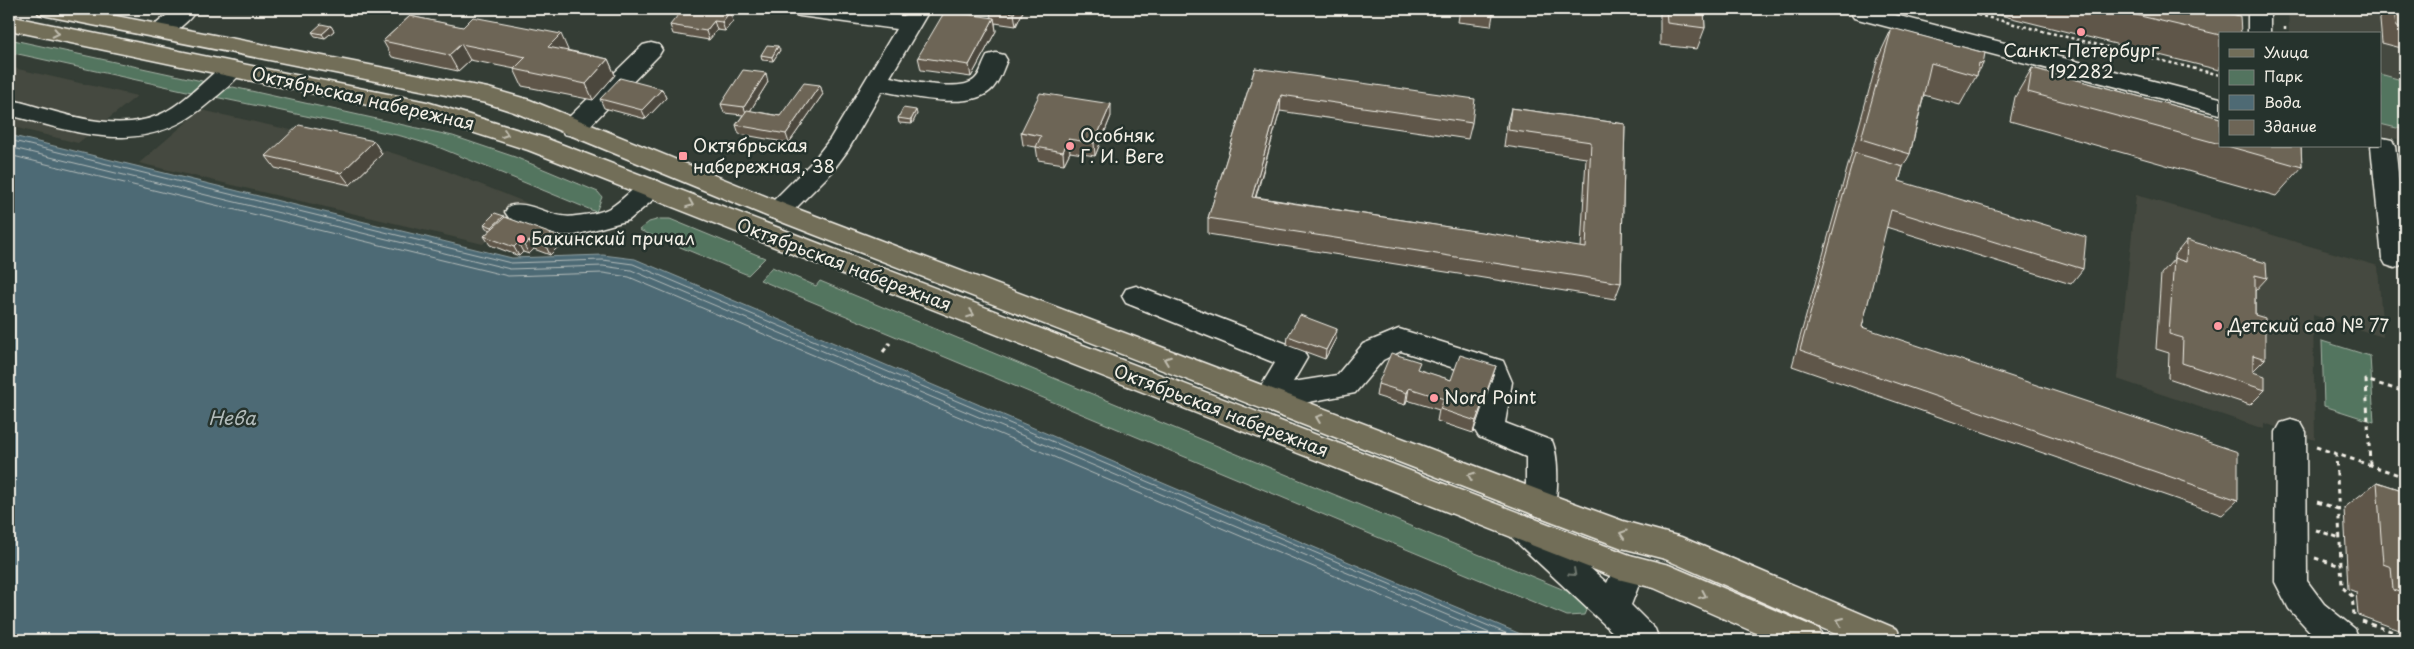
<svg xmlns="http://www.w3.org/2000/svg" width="2414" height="649" viewBox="0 0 2414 649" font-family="'Playpen Sans',sans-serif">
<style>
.built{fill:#45493f}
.green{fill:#53745f;stroke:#a4b2a4}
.water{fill:#4e6a74;stroke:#90a0a2}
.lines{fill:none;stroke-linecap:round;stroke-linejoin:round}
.shore{stroke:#b2bbba;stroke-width:1}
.minor-casing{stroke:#f4f1e8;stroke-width:3}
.major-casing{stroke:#f4f1e8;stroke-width:3}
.path-far1{stroke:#f4f1e8;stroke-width:2.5;stroke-dasharray:3 3;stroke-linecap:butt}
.path{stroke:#f4f1e8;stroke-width:3;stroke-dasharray:4.5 4.5;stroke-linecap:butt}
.minor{fill:#26332d;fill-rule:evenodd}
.major{fill:#726e59;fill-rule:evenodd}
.wall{fill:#5e574a;stroke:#f4f1e8}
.shaded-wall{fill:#4c473c;stroke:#f4f1e8}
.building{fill:#6d6556;stroke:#f4f1e8}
.oneway{stroke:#c0bdaf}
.oneway2{stroke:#6e766e}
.poi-dot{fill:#ff9aa2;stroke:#26332d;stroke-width:2}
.labels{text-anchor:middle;stroke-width:5;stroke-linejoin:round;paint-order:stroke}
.poi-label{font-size:18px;fill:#f4f1e8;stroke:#26332d;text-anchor:start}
.street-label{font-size:18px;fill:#f4f1e8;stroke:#26332d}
.water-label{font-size:19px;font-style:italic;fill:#b2bbba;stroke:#26332d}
</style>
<rect width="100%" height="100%" fill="#343d35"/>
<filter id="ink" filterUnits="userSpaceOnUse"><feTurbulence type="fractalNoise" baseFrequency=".02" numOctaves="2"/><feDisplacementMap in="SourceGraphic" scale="10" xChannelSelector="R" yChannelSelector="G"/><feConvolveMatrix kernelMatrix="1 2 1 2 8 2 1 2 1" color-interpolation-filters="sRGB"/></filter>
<g filter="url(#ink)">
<g class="built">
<path d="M2288 9H2405V141L2380 135V34H2289Z"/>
<path d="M9 67 137 96 78 143 9 126Z"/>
<path d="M201 110 386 151 434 166 527 203 483 244 139 163Z"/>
<path d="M2136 195 2378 266 2383 337 2313 315 2315 440 2264 423V429L2117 379Z"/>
<path d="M1709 629 1735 640H1695Z"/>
</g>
<g class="green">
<path d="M9 39 202 81 205 83 196 93 9 52Z"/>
<path d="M2380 74 2405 81V130L2380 124Z"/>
<path d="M233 87 453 136 515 157 598 192 602 197 596 212 438 147 401 136 215 97 223 90Z"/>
<path d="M660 219H670L765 258 748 275 639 230 649 222Z"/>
<path d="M772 267 816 286 820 281 1574 594 1587 608 1584 615 1567 616 760 280Z"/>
<path d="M2322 341 2370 356 2374 422 2324 406Z"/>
</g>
<path class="water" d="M9 135 512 258 603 255 635 259C936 385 1234 515 1535 640H9Z"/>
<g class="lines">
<g class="shore">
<path d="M9 140 511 263 603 260 633 264 1522 640"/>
<path d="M9 147 510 269 603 266 631 270 1506 640"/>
<path d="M9 155 508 276 603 273 629 277 1486 640"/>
</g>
<g class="minor-casing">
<g id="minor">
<path d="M174 9H193L195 12C186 25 168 39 152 35L149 30Z"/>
<path d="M789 9H848L904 16 908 9H930L890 77C909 81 961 93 975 79 981 74 983 62 988 55L996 53 1004 55 1007 60C1003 69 1000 80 993 88 973 112 908 96 882 91L848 150 831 173 787 217 778 220 769 217 765 211 769 205 813 161 830 139 896 29 800 16 792 14Z"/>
<path d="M1848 9H1872L2220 98V114L1854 18Z"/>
<path d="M2250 9H2268L2270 12V34H2248V12Z"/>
<path d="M651 43 659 45 662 50 659 55 582 134 573 136 564 134 561 128 564 122 643 45Z"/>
<path d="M232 62 240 64 244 69C236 81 222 92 211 101 146 159 83 134 9 115V99C57 111 118 137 165 112 187 100 205 80 224 64Z"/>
<path d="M2383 138 2392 140 2395 146 2405 233V263L2395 268 2386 265 2382 258 2371 146H2380V139Z"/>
<path d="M651 179 660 182 664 188 660 194 629 220 575 235H556L547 233 509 218 505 212 509 206C531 199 552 221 576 216 587 215 605 212 613 206 626 197 636 184 651 179Z"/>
<path d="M1136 286 1303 350 1307 358 1293 382 1337 375 1363 344 1399 329 1503 361 1512 382 1505 423 1552 441C1559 456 1559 498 1552 513L1541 517 1530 513 1526 504V457L1479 437 1474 429 1484 382 1482 377 1401 351 1383 360 1355 393 1268 410 1258 406 1254 398 1275 363 1126 303 1122 296 1126 289Z"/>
<path d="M2291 420 2301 423 2306 432 2307 581 2324 604 2355 629 2359 640H2318L2289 609 2275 582 2276 432 2281 423Z"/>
<path d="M1523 515 1534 518 1607 583 1618 559 1629 555 1640 559 1645 569 1631 605 1655 629 1659 640H1621L1512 538 1507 528 1512 518Z"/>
</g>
</g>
<g class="major-casing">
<g id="major">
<path d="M36 9H80L488 88 530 100 787 205 1552 495 1623 521 1681 537 1897 629 1902 640H1849L1665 559 1622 548 1530 513 769 217 514 112 486 103 47 16 39 14Z"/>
<path d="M9 16 427 102 545 138 1543 522 1630 555 1669 565 1819 629 1824 640H1772L1654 588 1618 579 528 150 425 117 9 30Z"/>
</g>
</g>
<g class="path-far1">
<path d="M1954 9 2220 75"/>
<path d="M2285 27V34"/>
</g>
<g class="path">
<path d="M2403 348 2405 349"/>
<path d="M883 352 890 343"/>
<path d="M2316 447 2405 477"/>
<path d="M2336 453 2342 587 2352 596 2354 615"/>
<path d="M2370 465 2366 380 2405 392"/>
<path d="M2317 502 2338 509"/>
<path d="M2316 530 2340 538"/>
<path d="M2315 558 2341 566"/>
<path d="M2362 621 2405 636"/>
</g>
<use href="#minor" class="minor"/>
<use href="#major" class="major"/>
</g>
<g class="wall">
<path d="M1024 9 1016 26 995 23 996 31 971 77 921 70 918 57 991 18 990 10Z"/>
<path d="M1460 9H1494L1491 26 1458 22Z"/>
<path d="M1660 9H1704L1705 28 1697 49 1660 45Z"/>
<path d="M1976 9H2237L2220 34V68L2219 70Z"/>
<path d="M2379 9H2405V49L2382 43Z"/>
<path d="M730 12 733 21 725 31 717 30 709 40 673 34 670 25Z"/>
<path d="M410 16 608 59 615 75 593 100 522 86 514 69H515L470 60 458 71 392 57 383 41Z"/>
<path d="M331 26 334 31 325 38 315 36 312 32Z"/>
<path d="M1892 28 1983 64 1960 105 1924 95 1910 154 1903 167 1899 181 2083 269 2071 284 1886 227 1862 327 2238 500 2222 515 1792 366 1878 58Z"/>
<path d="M780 50 773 61 762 60 761 55Z"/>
<path d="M1255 68 1472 123 1468 139 1280 111 1256 197 1581 248 1586 158 1504 146 1507 124 1511 108 1625 124 1621 283 1615 299 1208 234V218Z"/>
<path d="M2032 68 2220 118V146H2301L2302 167 2276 196 2010 121 2015 97Z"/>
<path d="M768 82 750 111 780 116 820 85 823 94 789 143 739 134 736 125 743 115 724 113 721 104Z"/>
<path d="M662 89 666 98 646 119 604 108 600 99Z"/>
<path d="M917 114 912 124 899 123 898 118Z"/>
<path d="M1111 116 1095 156 1070 152 1064 164 1038 160 1036 147 1023 145 1021 132Z"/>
<path d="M374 141 382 154 350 185 275 168 266 156Z"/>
<path d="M504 216V218L557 236 561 244 550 255 534 249 529 254 523 252 519 256 490 245 484 236 491 230 486 228 484 224Z"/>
<path d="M2187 240 2267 278 2255 291V315L2265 359 2253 371V372L2265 390 2250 405 2168 378 2169 353 2156 349 2161 274 2174 259V256Z"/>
<path d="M1288 336 1336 338 1325 359 1287 345Z"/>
<path d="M1418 370 1451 380 1492 378 1473 433 1437 421 1439 410 1407 400 1405 405 1376 396 1378 384Z"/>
<path d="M2377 482 2405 491V632L2358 615 2356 592 2348 589 2344 508Z"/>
</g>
<g class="shaded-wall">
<path d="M1017 9H1024L1016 26 1014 13Z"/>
<path d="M730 12 733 21 725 31 722 22Z"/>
<path d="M994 18 996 31 971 77 969 65Z"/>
<path d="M714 21 717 30 709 40 706 31Z"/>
<path d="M331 26 334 31 325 38 322 34Z"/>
<path d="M561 34 568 50 556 63 548 47Z"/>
<path d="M461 44 470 60 458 71 449 55Z"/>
<path d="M778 46 780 50 773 61 772 57Z"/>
<path d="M608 59 615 75 593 100 586 84Z"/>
<path d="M766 73 768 82 747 116 744 107Z"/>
<path d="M820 85 823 94 789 143 786 134Z"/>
<path d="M662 89 666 98 646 119 642 110Z"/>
<path d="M1281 95 1280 111 1251 212 1252 197Z"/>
<path d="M1111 104V116L1095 156 1094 143Z"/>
<path d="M916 110 917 114 912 124 911 120Z"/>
<path d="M1068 139 1070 152 1064 164 1063 152Z"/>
<path d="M374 141 382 154 350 185 341 173Z"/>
<path d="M504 216 506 221 494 232 492 227Z"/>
<path d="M557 236 561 244 550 255 546 246Z"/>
<path d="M529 241 534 249 529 254 524 245Z"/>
<path d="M518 243 523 252 519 256 514 247Z"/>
<path d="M1337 329 1336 338 1325 359 1326 350Z"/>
<path d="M1496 366 1492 378 1473 433 1476 421Z"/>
<path d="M1409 388 1407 400 1405 405 1407 393Z"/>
</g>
<g class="building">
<path d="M683 9H711L730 12 722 22 714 21 706 31 670 25Z"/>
<path d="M991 9H1017L1014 13 990 10Z"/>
<path d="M1666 9H1704L1705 28 1667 23Z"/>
<path d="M2111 9H2211L2240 16 2241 34H2220V35Z"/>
<path d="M2216 9H2237L2238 15 2216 10Z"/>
<path d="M2394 9H2405V30L2396 27Z"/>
<path d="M945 11 994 18 969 65 918 57Z"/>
<path d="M410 16 463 27 473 17 561 34 548 47 608 59 586 84 514 69 526 57 461 44 449 55 383 41Z"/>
<path d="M321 24 331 26 322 34 312 32Z"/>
<path d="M1892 28 1985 53 1983 64 1979 63 1977 76 1931 63 1910 154 1861 139Z"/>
<path d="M767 45 778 46 772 57 761 55Z"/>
<path d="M1255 68 1475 99 1472 123 1281 95 1252 197 1586 248 1591 142 1508 130 1511 108 1625 124 1621 283 1208 218Z"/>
<path d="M2032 68 2220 118V144L2028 92Z"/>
<path d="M743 70 766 73 744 107 721 104Z"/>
<path d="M620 78 662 89 642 110 600 99Z"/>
<path d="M804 83 820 85 786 134 736 125 747 110 780 116Z"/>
<path d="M1040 93 1111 104 1094 143 1068 139 1063 152 1036 147 1041 136 1021 132Z"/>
<path d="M903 108 916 110 911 120 898 118Z"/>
<path d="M299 125 374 141 341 173 266 156Z"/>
<path d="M2227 146H2301L2302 167Z"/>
<path d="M1855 153 1903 167 1899 181 2086 237 2083 269 1891 210 1862 327 2238 452V500L1800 350Z"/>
<path d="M495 213 504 216 492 227 484 224Z"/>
<path d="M505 217 557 236 546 246 529 241 524 245 518 243 514 247 484 236Z"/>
<path d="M2187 240 2266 263 2267 278 2255 275V315L2265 318V359L2253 355V372L2265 376V390L2182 363 2183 338 2169 334 2174 258 2186 262Z"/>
<path d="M1300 315 1337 329 1326 350 1288 336Z"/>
<path d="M1391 353 1420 362 1417 369 1451 380 1460 355 1496 366 1476 421 1440 409 1444 399 1409 388 1407 393 1378 384Z"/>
<path d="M2377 482 2405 491V594L2393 590 2391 567 2383 564Z"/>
</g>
<defs><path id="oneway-chevron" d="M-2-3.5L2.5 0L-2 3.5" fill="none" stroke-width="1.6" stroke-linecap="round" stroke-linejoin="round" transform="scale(1.25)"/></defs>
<g class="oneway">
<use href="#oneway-chevron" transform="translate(56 33) rotate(12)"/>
<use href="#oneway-chevron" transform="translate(505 134) rotate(20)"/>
<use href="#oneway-chevron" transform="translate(690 204) rotate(22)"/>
<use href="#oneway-chevron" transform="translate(971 314) rotate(21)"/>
<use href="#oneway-chevron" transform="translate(1167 360) rotate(-159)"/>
<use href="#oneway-chevron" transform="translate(1319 418) rotate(-159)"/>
<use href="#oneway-chevron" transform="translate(1471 476) rotate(-159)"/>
<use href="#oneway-chevron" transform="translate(1623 534) rotate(-162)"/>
<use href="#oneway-chevron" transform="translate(1703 595) rotate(24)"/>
<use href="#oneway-chevron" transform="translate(1840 621) rotate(-157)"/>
</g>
<use class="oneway2" href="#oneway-chevron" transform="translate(1573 573) rotate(42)"/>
</g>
<g class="poi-dot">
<circle cx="2081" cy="32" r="5"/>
<circle cx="1070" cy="146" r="5"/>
<rect x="678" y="151" width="10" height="10" rx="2.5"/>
<circle cx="521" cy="239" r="5"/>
<circle cx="2218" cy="326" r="5"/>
<circle cx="1434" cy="398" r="5"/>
</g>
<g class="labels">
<g class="poi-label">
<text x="2081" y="57" text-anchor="middle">Санкт-Петербург<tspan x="2081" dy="21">192282</tspan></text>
<text x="1080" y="142">Особняк<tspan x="1080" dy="21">Г. И. Веге</tspan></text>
<text x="693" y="152">Октябрьская<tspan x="693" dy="21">набережная, 38</tspan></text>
<text x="531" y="245">Бакинский причал</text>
<text x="2228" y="332">Детский сад № 77</text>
<text x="1444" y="404">Nord Point</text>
</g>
<g class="street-label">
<text transform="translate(363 99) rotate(13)" y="6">Октябрьская набережная</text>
<text transform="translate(844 265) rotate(21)" y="6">Октябрьская набережная</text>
<text transform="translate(1221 411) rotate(21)" y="6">Октябрьская набережная</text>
</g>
<g class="water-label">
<text x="232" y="425">Нева</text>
</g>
</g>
<rect width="2414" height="649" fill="none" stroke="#26332d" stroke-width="30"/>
<rect x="15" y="15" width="2384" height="619" fill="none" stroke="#f4f1e8" stroke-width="2" filter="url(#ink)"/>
<rect x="2219" y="32" width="162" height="115" fill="#26332d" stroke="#787f78"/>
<rect x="2229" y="49" width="25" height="8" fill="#726e59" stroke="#787f78"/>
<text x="2264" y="58" font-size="15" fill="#f4f1e8">Улица</text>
<rect x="2229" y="70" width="25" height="15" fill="#53745f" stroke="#787f78"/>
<text x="2264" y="82" font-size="15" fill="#f4f1e8">Парк</text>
<rect x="2229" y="95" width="25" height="15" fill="#4e6a74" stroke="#787f78"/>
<text x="2264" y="108" font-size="15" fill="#f4f1e8">Вода</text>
<rect x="2229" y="120" width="25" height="15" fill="#6d6556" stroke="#787f78"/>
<text x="2264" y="132" font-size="15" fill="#f4f1e8">Здание</text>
</svg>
